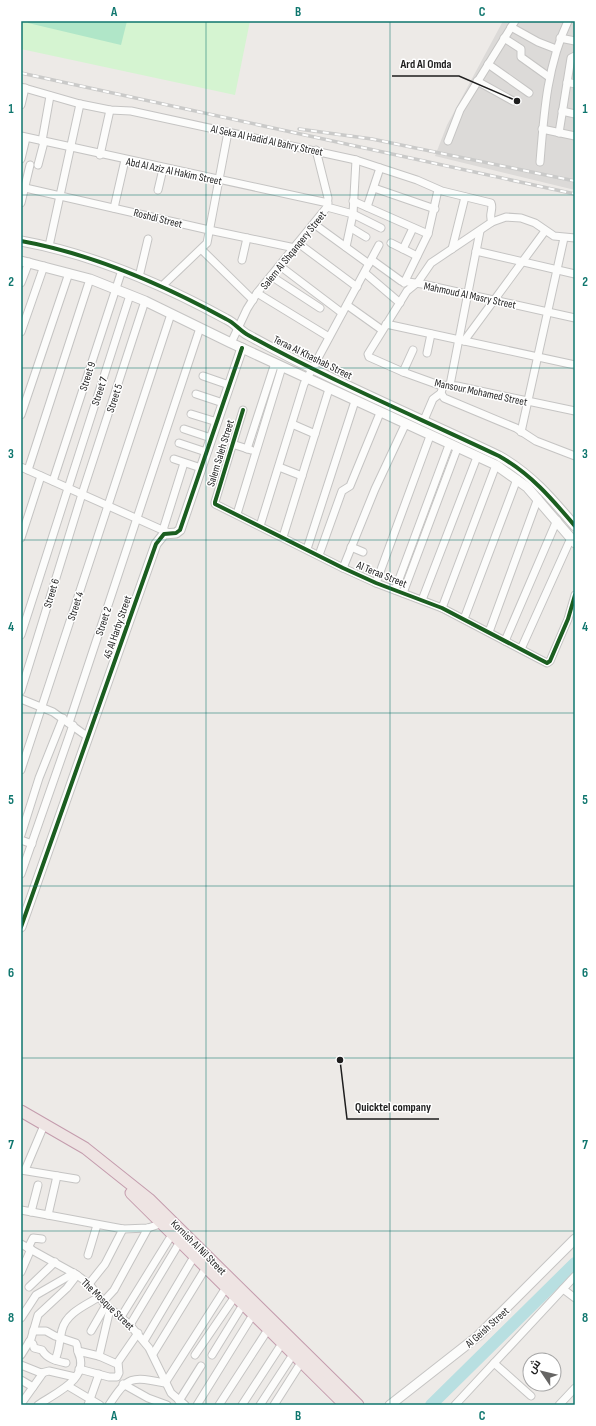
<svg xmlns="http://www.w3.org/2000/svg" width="596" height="1426" viewBox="0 0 596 1426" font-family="'Sofia Sans Condensed',Cairo,sans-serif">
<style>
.residential{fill:#dcdad8}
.park{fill:#d5f4d1}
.pitch{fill:#b0e6c8}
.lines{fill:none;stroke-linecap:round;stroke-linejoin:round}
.river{stroke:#b8dfe1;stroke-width:12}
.minor-casing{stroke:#c5c4c3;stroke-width:9}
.tertiary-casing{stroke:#c5c4c3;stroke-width:11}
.trunk-casing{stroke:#c49cad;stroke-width:13}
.minor{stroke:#fcfcfb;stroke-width:7}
.tertiary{stroke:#fcfcfb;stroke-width:9}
.trunk{stroke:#eee4e3;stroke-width:11}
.rail-casing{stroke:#cacac9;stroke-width:3.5}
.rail{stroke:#fff;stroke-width:2;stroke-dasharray:6;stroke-linecap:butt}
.cycleway-casing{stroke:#fff;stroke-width:6}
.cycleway{stroke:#1b5e20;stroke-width:4}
.grid{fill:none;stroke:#0f766e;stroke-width:1;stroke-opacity:0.55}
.labels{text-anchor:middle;stroke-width:3;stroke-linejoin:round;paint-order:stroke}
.street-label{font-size:11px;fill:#1e1e1e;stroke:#fff}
.leader{fill:none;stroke:#1e1e1e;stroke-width:1.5}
.callout-dot{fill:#1e1e1e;stroke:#fff;stroke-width:1.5}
.callout-label{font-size:12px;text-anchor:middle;font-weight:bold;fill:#1e1e1e;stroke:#fff;stroke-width:3;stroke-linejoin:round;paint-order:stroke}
.neatline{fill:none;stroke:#0f766e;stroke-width:1.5}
.grid-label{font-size:13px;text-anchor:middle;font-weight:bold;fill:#0f766e}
</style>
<rect width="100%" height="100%" fill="#edeae7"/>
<path class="residential" d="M503 21H575V190L435 156 447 125Z"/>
<path class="park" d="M21 21H250L235 95 21 49Z"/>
<path class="pitch" d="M28 21H127L121 45 28 23Z"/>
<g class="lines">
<path class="river" d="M431 1405 575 1263"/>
<g class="minor-casing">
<g id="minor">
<path d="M511 27 538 42 556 49"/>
<path d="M504 38 521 49V57L549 77"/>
<path d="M560 38 575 41"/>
<path d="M488 64 529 93"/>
<path d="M477 81 513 101"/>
<path d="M567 82 575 84"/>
<path d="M21 87 80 104 110 110 131 111 356 160 417 180 442 191 491 203C494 209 488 215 492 222"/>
<path d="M21 105 25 88"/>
<path d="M562 111 575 114"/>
<path d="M542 129 575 136"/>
<path d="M559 133 571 58 575 56"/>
<path d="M21 136 328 203"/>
<path d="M42 141 50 96"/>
<path d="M448 141 460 110 515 21"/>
<path d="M100 155 110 110"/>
<path d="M21 159 26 138"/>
<path d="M540 162C544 112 547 66 568 21"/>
<path d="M38 165 44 142"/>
<path d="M21 187 209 230 295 248"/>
<path d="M374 188 435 209"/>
<path d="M158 190 163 169"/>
<path d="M353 201 428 234"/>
<path d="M21 203 30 165"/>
<path d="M327 207 353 214 381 228"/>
<path d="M367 207 380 168"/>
<path d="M114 208 125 160"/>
<path d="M314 224 369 264"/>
<path d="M351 228 366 237"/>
<path d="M575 238 554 236 535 223 521 218 506 217 492 222 431 263 418 282 407 291 368 354 369 357 403 372 439 385 457 386 575 411"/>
<path d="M298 243 357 287"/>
<path d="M391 243 417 256"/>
<path d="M49 246 80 104"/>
<path d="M346 247 353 214 356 160"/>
<path d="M403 249 413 228"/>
<path d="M452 249 465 197"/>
<path d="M202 250 253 300"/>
<path d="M476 251 575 274"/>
<path d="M242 260 247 238"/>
<path d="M372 260 401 281 422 284 575 318"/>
<path d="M280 266 342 313"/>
<path d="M365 273 400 303"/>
<path d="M271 276 320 308"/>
<path d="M139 277 148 239"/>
<path d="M21 283 29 262"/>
<path d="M404 283 428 234 438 190"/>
<path d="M161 287 207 243 228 132"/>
<path d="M257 293 329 337"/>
<path d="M347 305 382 330"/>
<path d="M386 324 575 365"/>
<path d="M21 332 44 266"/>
<path d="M464 341 545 231"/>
<path d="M231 343 247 309 257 293 327 207 328 198 316 150"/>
<path d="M427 353 431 334"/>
<path d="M403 372 413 350"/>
<path d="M203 376 229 385"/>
<path d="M450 385 480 231"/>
<path d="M443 386 441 393 444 398 516 428 536 441 575 456"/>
<path d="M196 394 223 403"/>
<path d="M243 410 215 502V504L343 568 376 583 442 608 547 663 550 661 568 619 575 595"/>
<path d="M191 414 217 422"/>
<path d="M21 415 69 273"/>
<path d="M424 420 433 399 441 393"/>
<path d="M292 424 315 434"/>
<path d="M184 429 211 438"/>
<path d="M521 432 564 238"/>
<path d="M179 443 206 452"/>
<path d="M232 444 251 450"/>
<path d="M247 449 275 363"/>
<path d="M174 459 201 468"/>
<path d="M21 467 169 533"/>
<path d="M279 467 302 476"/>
<path d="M28 470 90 279"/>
<path d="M53 481 122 270"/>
<path d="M237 514 282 367"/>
<path d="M260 526 304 384 379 245"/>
<path d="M163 530 184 463"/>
<path d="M283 537 329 389"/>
<path d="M21 538 41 476"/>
<path d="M351 547 363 552"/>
<path d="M307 549 355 401"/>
<path d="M319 555 342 491 350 486 380 413"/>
<path d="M343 568 375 489 405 425"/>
<path d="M376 583 430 436"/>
<path d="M395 590 449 445"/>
<path d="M403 593 457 449"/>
<path d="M422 600 477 457"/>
<path d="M442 608 496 465"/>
<path d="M464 619 517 479"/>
<path d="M489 632 538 498"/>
<path d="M21 635 130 295"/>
<path d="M505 641 557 520"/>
<path d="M521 649 571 538"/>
<path d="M21 691 82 494 145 301"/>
<path d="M21 699 53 712 88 737"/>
<path d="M69 723 200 328"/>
<path d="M21 770 171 314"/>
<path d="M21 835 39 778 63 718"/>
<path d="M21 840 32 844"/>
<path d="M21 874 73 725"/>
<path d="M21 1170 76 1179"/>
<path d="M25 1170 42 1130"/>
<path d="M21 1210 123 1229 148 1228 163 1223"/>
<path d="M31 1212 38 1185"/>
<path d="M48 1215 57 1176"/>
<path d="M21 1244 77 1275 89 1284 106 1305 130 1325 149 1348 171 1393 185 1405"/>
<path d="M28 1248 33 1238 42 1239"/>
<path d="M88 1255 97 1225"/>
<path d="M21 1272 31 1249"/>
<path d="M89 1284 105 1264 123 1229"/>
<path d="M29 1287 55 1262"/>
<path d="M563 1289 575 1298"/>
<path d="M103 1302 114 1290 148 1228"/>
<path d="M121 1317 173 1233"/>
<path d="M21 1318 36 1295 74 1273"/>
<path d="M130 1325 181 1240"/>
<path d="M33 1331H46L55 1336 76 1343C78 1346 77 1349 78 1352 91 1379 55 1393 38 1405"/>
<path d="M91 1331 106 1305"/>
<path d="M144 1341 195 1255"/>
<path d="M29 1342 33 1344 34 1348 42 1350C47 1359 57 1361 66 1363"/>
<path d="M78 1351 99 1356 117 1364"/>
<path d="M153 1354 207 1266"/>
<path d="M21 1355 31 1339 38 1315 67 1288 77 1275"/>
<path d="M195 1355 236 1295"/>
<path d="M212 1355 244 1303"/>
<path d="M99 1356 110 1309"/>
<path d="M55 1360C60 1349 59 1341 62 1330 66 1313 86 1305 99 1297"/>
<path d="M494 1363 531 1396"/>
<path d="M21 1365 41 1373 49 1371 75 1377"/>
<path d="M79 1369 109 1377H117L119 1373 118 1362 138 1333"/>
<path d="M21 1380 33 1387"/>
<path d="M123 1384 148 1398 167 1405"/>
<path d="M68 1386 100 1405"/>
<path d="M179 1401 201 1366"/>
<path d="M21 1404 43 1373"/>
<path d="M88 1405 99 1374"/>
<path d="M109 1405C128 1376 131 1376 165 1383L227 1286"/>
<path d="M197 1405 254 1313"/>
<path d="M219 1405 269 1328"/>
<path d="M242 1405 283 1342"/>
<path d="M260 1405 294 1353"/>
<path d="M274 1405 302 1361"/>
<path d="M455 1405 575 1276"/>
<path d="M559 1405 575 1388"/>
</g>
</g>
<g class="tertiary-casing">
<g id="tertiary">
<path d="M21 241C93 254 162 284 226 319 235 323 240 331 248 335 329 380 415 416 499 456 531 474 552 499 575 526"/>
<path d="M21 261 90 279 145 301 231 343 496 465 527 487 575 543"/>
<path d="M21 927 156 544 164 534 176 533 180 530 242 348"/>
<path d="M390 1405 478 1336 575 1239"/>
</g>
</g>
<g class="trunk-casing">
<g id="trunk">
<path d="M21 1111 85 1148 149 1199 358 1405"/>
<path d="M131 1193 345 1405"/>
</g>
</g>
<use href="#minor" class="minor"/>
<use href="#tertiary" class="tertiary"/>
<use href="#trunk" class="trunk"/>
<g class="rail-casing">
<g id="rail">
<path d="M21 73 575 194"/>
<path d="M299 129 372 139 575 181"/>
</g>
</g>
<use href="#rail" class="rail"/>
<g class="cycleway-casing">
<g id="cycleway">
<path d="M21 241C93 254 162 284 226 319 235 323 240 331 248 335 329 380 415 416 499 456 531 474 552 499 575 526"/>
<path d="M243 410 215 502V504L343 568 376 583 442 608 547 663 550 661 568 619 575 595"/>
<path d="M21 927 156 544 164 534 176 533 180 530 242 348"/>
</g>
</g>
<use href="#cycleway" class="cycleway"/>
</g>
<path class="grid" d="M206 21V1405M390 21V1405M21 195H575M21 368H575M21 540H575M21 713H575M21 886H575M21 1058H575M21 1231H575"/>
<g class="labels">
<g class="street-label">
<text transform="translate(267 140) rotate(12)" y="4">Al Seka Al Hadid Al Bahry Street</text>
<text transform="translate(174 171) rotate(12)" y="4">Abd Al Aziz Al Hakim Street</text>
<text transform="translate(158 218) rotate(14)" y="4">Roshdi Street</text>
<text transform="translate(293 250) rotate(-51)" y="4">Salem Al Shqanqery Street</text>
<text transform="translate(470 295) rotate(12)" y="4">Mahmoud Al Masry Street</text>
<text transform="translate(313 357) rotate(26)" y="4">Teraa Al Khashab Street</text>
<text transform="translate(87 376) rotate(-72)" y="4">Street 9</text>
<text transform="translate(99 391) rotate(-72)" y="4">Street 7</text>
<text transform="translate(481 392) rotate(12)" y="4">Mansour Mohamed Street</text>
<text transform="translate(114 398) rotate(-72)" y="4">Street 5</text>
<text transform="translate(220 453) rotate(-73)" y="4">Salem Saleh Street</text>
<text transform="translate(382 574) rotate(22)" y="4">Al Teraa Street</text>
<text transform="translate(51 593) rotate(-73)" y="4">Street 6</text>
<text transform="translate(75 606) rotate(-72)" y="4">Street 4</text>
<text transform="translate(103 621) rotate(-72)" y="4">Street 2</text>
<text transform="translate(117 627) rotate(-71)" y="4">45 Al Harby Street</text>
<text transform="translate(199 1247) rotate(45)" y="4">Kornish Al Nil Street</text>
<text transform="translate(108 1304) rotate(44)" y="4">The Mosque Street</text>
<text transform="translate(487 1327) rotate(-42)" y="4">Al Geish Street</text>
</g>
</g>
<path class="leader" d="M517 101L459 76H392M340 1060L347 1119H439"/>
<g class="callout-dot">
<circle cx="517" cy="101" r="4"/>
<circle cx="340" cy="1060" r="4"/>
</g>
<g class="callout-label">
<text x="426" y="68">Ard Al Omda</text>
<text x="393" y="1111">Quicktel company</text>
</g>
<rect width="596" height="1426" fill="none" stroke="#ffffff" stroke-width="44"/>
<g transform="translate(542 1372) rotate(305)"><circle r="19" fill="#ffffff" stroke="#a5a5a5"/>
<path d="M0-3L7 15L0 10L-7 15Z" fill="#666564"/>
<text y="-6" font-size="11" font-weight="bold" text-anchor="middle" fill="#1e1e1e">ش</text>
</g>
<rect x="22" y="22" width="552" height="1382" class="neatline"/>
<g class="grid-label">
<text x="114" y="16">A</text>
<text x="298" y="16">B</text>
<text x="482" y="16">C</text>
<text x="11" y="113">1</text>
<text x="585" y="113">1</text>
<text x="11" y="286">2</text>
<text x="585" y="286">2</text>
<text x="11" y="458">3</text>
<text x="585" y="458">3</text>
<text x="11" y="631">4</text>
<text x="585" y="631">4</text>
<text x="11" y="804">5</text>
<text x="585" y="804">5</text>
<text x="11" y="977">6</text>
<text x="585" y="977">6</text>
<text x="11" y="1149">7</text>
<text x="585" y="1149">7</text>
<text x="11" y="1322">8</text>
<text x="585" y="1322">8</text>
<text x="114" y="1420">A</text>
<text x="298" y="1420">B</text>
<text x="482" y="1420">C</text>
</g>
</svg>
